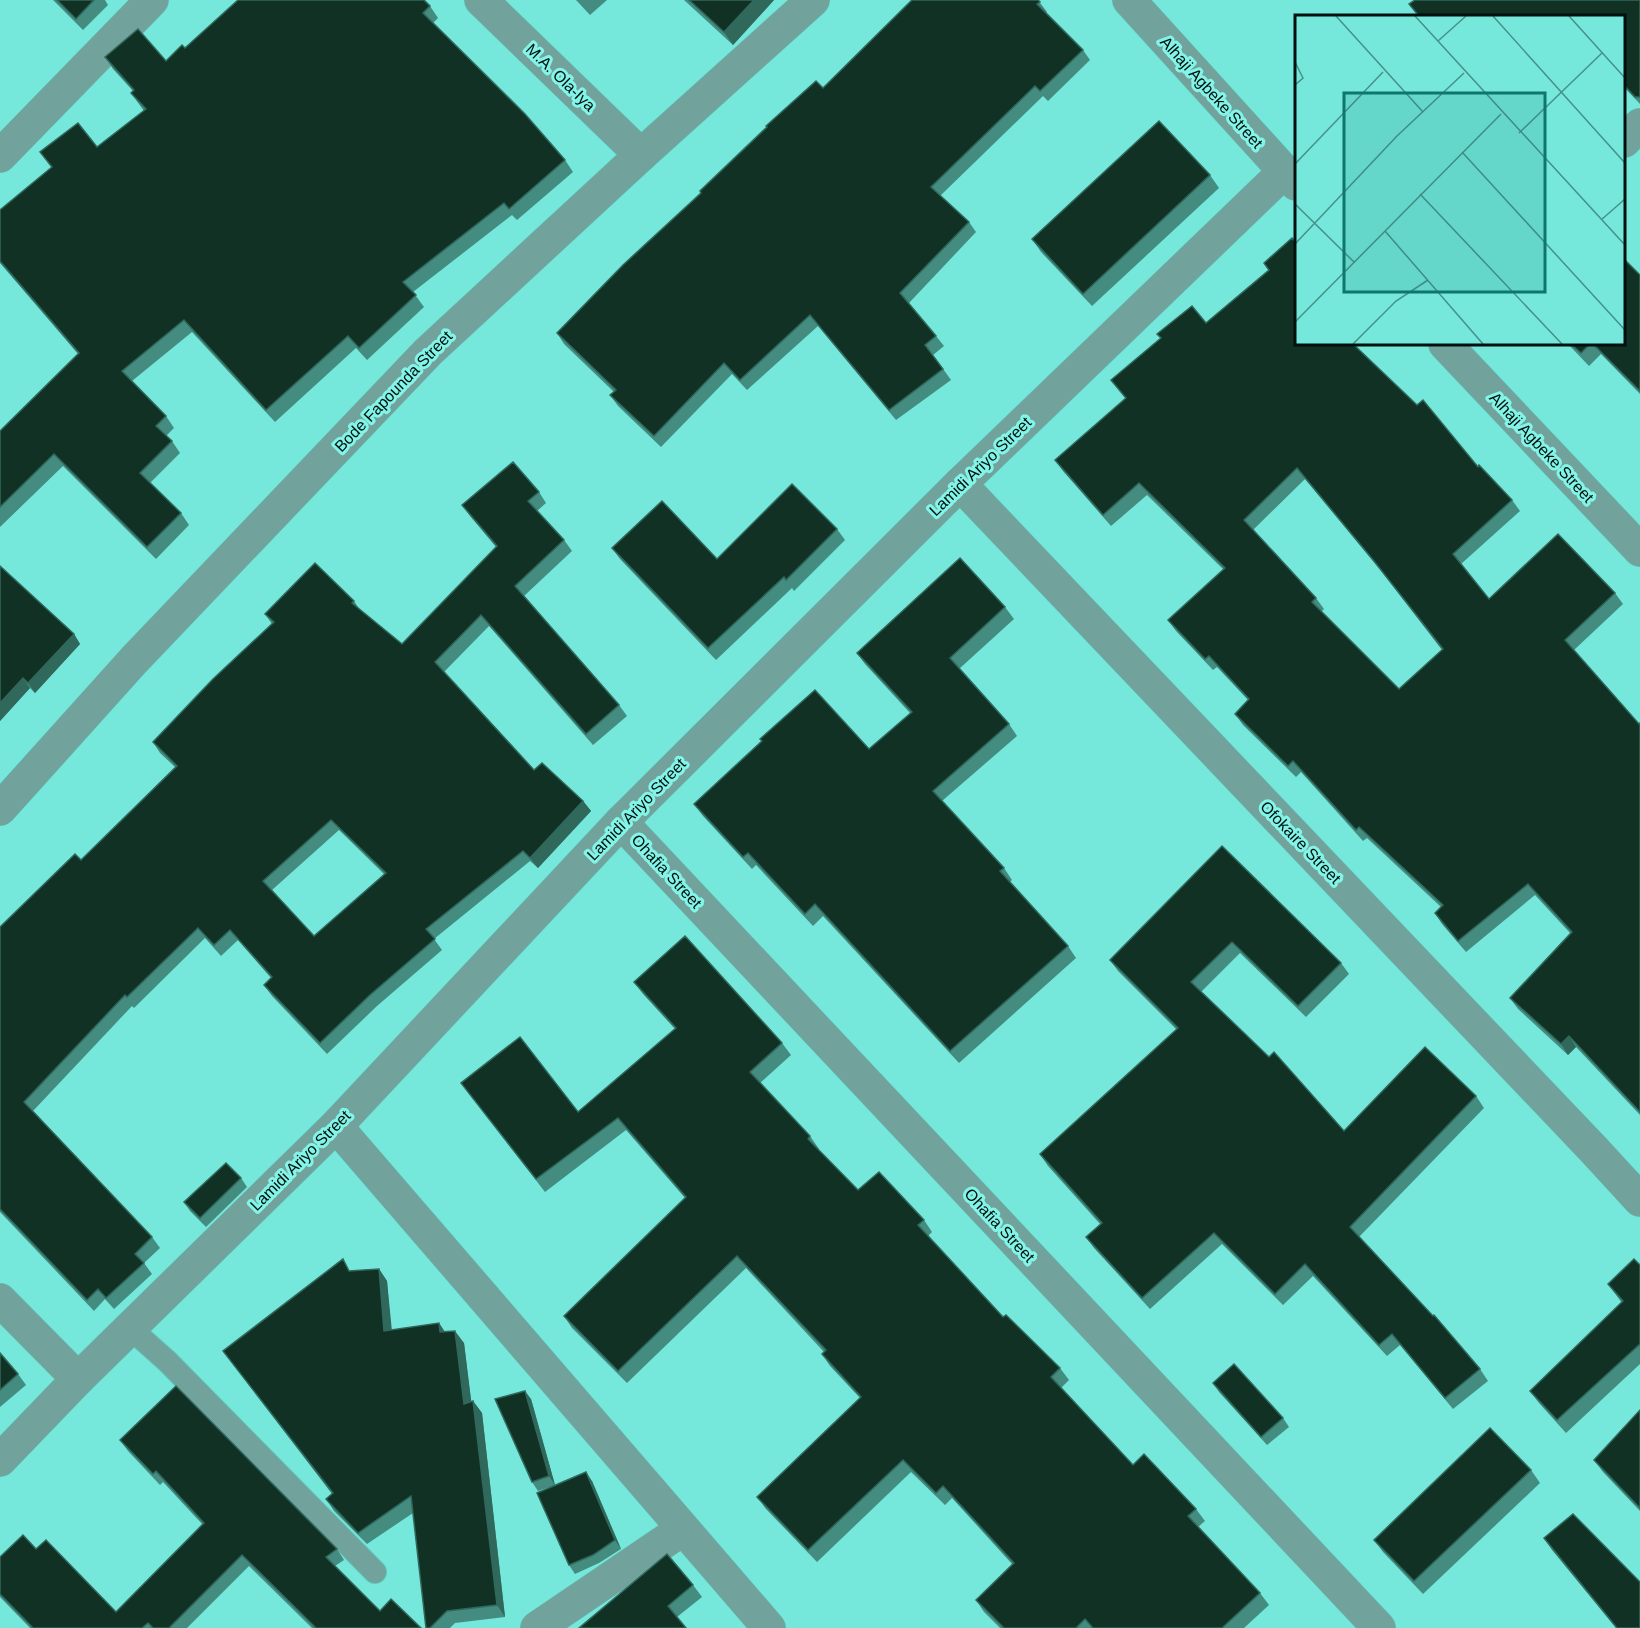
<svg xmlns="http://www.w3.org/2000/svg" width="1640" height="1628" viewBox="0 0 1640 1628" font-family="Arial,sans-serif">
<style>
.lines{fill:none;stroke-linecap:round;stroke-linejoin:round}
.lane-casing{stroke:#62c5ba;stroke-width:24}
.street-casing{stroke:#62c5ba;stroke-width:34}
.lane{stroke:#72a29c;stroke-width:22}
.street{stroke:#72a29c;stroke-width:33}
.wall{fill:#448c80;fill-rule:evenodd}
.shaded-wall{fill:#30685c}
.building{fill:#123125;stroke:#30685c;stroke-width:1.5;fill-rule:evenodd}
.labels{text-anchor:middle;stroke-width:6;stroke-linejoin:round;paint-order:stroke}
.street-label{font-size:16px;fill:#00100e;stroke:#83f5e8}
.inset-road{fill:none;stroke:#469189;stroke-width:1.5}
.view{fill:#0f766e;fill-opacity:0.15;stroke:#0f766e;stroke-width:3}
.inset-edge{fill:none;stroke:#00100e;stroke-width:3}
</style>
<rect width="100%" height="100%" fill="#75e7db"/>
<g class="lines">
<g class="lane-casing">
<path id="lane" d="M131 1329 167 1361 375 1572"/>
</g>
<g class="street-casing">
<g id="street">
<path d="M481 0 641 155"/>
<path d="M1129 0 1296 184"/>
<path d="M1624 141 1640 125"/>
<path d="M0 156 152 0"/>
<path d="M1445 344 1640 550"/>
<path d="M960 484 1595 1151 1640 1200"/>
<path d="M0 809 134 660 428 352 641 155 813 0"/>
<path d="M621 822 1379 1628"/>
<path d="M336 1126 769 1628"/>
<path d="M0 1300 78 1379"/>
<path d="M0 1460 78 1379 336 1126 621 822 960 484 1285 171"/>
<path d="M537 1628 683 1529"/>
</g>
</g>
<use href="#lane" class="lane"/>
<use href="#street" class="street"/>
</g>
<g class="wall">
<path d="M53 0H105L108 5 83 30Z"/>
<path d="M576 0H607L590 15Z"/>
<path d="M684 0H774L733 45Z"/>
<path d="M1038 0 1047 12 1046 13 1083 50 1090 60 1048 101 1043 96 940 196 969 222 976 232 909 303 936 336 944 346 933 355 951 380 896 420 818 326 747 390 732 374 661 447 618 406 610 395 614 392 564 344 557 333 823 88Z"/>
<path d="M1640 0V104L1623 86V16H1418L1409 4Z"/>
<path d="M430 6 438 18 433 23 565 160 573 172 517 220 512 215 413 292 424 307 367 360 356 348 275 422 192 332 132 381 166 416 174 428 166 436 172 441 180 453 150 483 181 513 189 525 156 559 63 466 0 527V431L78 354 0 263V210L52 168 40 152 97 147 144 111 131 93 133 91 113 69 105 57 166 61 185 48Z"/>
<path d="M1210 175 1219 188 1092 306 1041 252 1032 239Z"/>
<path d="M1292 238 1296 344 1478 467 1512 500 1520 511 1461 564 1489 599 1615 593 1623 604 1574 650 1639 724 1640 723V1115L1576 1047 1568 1055 1518 1009 1510 998 1570 933 1535 895 1466 952 1442 924 1435 913 1441 907 1367 838 1363 841 1301 772 1296 777 1243 725 1235 714 1248 700 1217 667 1213 670 1176 631 1168 620 1224 570 1147 495 1111 526 1063 471 1055 460 1126 399 1111 380 1206 323 1269 270 1264 263ZM1305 479 1382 572 1442 650 1399 689 1321 612 1324 609 1316 598 1253 530Z"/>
<path d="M1640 275V394L1601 354 1589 366 1568 344H1623Z"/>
<path d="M539 492 546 503 537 511 564 540 572 551 524 596 619 705 627 716 593 745 489 626 444 672 534 770 583 801 591 811 538 868 530 861 434 939 442 950 377 1006 327 1054 272 996 264 985 271 978 238 940 221 956 205 938 134 1008 132 1006 33 1111 152 1237 160 1248 144 1263 152 1274 114 1309 105 1299 94 1311 0 1212V927L81 860 175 767 160 753 153 742 272 624 265 614 354 601 360 610 402 644 496 547 470 516 462 505ZM339 830 384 874 314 936 272 890Z"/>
<path d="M837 529 845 540 794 591 792 588 716 660 620 559 612 548 717 559Z"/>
<path d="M0 566 74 634 80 644 35 693 30 688 0 721Z"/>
<path d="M1005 607 1014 619 959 669 1009 724 1017 736 942 801 1004 868 1012 880 1010 882 1068 946 1076 958 959 1063 823 916 813 926 756 865 752 869 703 816 694 804 869 749 910 713 865 664 857 653Z"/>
<path d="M1222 846 1341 963 1349 974 1306 1017 1240 953 1201 992 1344 1131 1476 1096 1484 1108 1359 1237 1480 1369 1488 1381 1453 1409 1400 1345 1387 1356 1313 1276 1283 1305 1222 1244 1150 1309 1094 1248 1086 1237 1100 1224 1048 1166 1040 1154 1177 1030 1118 971 1110 960Z"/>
<path d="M634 982 782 1043 791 1055 760 1083 810 1136 819 1149H818L858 1190 924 1220 932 1232 928 1236 1003 1317 1060 1368 1069 1380 1061 1388 1133 1465 1196 1509 1205 1521 1198 1527 1260 1593 1269 1605 1244 1628H1000L984 1612 976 1600 1012 1564 952 1498 945 1505 911 1472 817 1562 766 1509 757 1497 860 1398 830 1366 822 1354 824 1352 746 1268 627 1383 572 1328 564 1316 685 1198 626 1130 545 1192 461 1083 578 1112 675 1029 643 994Z"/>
<path d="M241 1178 247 1187 206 1227 190 1211 184 1202Z"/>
<path d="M1640 1265V1364L1566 1433 1539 1403 1530 1391 1622 1303 1608 1284Z"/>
<path d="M379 1269 387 1281 391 1330 439 1323 444 1331 464 1343 471 1402 473 1401 482 1413 505 1617 455 1623 450 1628H426L413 1513 367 1544 334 1511 326 1499 332 1494 223 1351 351 1271Z"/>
<path d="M0 1353 18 1374 26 1385 0 1407Z"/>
<path d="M1213 1383 1283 1418 1289 1427 1267 1445 1219 1392Z"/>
<path d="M531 1399 555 1485 538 1491 532 1482Z"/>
<path d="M1640 1410V1511L1603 1472 1594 1460Z"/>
<path d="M120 1440 337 1549 344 1560 335 1566 380 1611 421 1628H312L249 1566 187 1628H30L0 1597V1557L36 1549 116 1612 203 1525 163 1482 160 1485 128 1451Z"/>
<path d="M1531 1470 1540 1483 1423 1594 1383 1552 1374 1540Z"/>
<path d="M592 1481 621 1549 599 1563 575 1574 569 1565Z"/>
<path d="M1544 1538 1640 1628H1616L1552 1550Z"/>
<path d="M693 1585 702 1597 677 1617 579 1628Z"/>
</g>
<g class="shaded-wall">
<path d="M754 0H774L733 45 724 32Z"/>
<path d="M74 634 80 644 35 693 28 683Z"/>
<path d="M23 678 30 688 0 721V703Z"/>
<path d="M583 801 591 811 538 868 530 858Z"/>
<path d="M1569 1036 1576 1047 1568 1055 1561 1044Z"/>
<path d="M379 1269 387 1281 393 1342 384 1331Z"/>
<path d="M439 1323 447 1335 440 1332Z"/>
<path d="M455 1331 464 1343 473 1415 464 1404Z"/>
<path d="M525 1391 531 1399 555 1485 549 1476Z"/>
<path d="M473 1401 482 1413 505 1617 497 1605Z"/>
<path d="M586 1472 592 1481 621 1549 615 1540Z"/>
</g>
<g class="building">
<path d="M57 0H94L76 19Z"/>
<path d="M238 0H424L430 6 423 13 525 114 565 160 509 209 504 203 403 282 416 295 359 348 348 336 266 410 184 320 122 371 166 416 156 426 172 441 140 473 181 513 147 547 54 454 0 507V431L79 353 0 261V210L52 167 40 152 78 123 97 147 146 109 131 93 134 90 105 57 138 29 166 61 182 45 185 48Z"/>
<path d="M689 0H754L724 32Z"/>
<path d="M912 0H1038L1040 2 1037 4 1083 50 1040 91 1035 86 931 187 969 222 900 293 936 336 925 345 943 369 889 410 810 315 740 380 724 363 654 436 610 395 616 390 557 333 623 265 701 193 700 191 767 127 766 126 816 81 823 88Z"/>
<path d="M1415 0H1640V97H1635L1623 84V16H1419L1409 4Z"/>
<path d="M1159 121 1210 175 1083 294 1032 239Z"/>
<path d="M1292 238 1296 243V344H1353L1417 405 1423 400 1478 467 1479 465 1512 500 1453 554 1489 599 1558 534 1615 593 1565 640 1639 724 1640 723V1112L1569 1036 1561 1044 1510 998 1572 932 1528 884 1458 941 1435 913 1443 905 1359 827 1356 830 1293 761 1288 766 1235 714 1249 699 1209 656 1205 659 1168 620 1225 568 1139 483 1103 515 1055 460 1126 398 1111 380 1161 338 1157 334 1192 306 1206 323 1269 270 1264 263ZM1297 468 1374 561 1443 649 1399 689 1312 602 1316 598 1244 520Z"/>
<path d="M1623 258 1640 275V391L1593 344H1623Z"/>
<path d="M1571 344H1590L1581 353Z"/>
<path d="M513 462 539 492 528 501 564 540 515 586 619 705 586 734 481 615 435 662 534 770 542 763 583 801 530 858 523 851 426 929 435 939 370 995 320 1043 264 985 272 977 230 930 214 945 198 928 127 997 125 995 24 1102 152 1237 135 1254 144 1263 106 1298 98 1289 87 1300 0 1209V927L75 854 81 860 177 766 153 742 213 679 274 622 265 614 315 563 354 601 352 603 402 644 497 546 462 505ZM331 820 386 873 314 936 263 881Z"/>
<path d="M792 484 837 529 786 580 784 577 708 648 612 548 662 501 717 559Z"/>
<path d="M960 558 1005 607 950 658 1009 724 933 791 1004 868 1000 871 1068 946 950 1051 815 904 805 914 748 853 743 857 694 804 762 741 760 739 815 690 869 749 912 712 857 653Z"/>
<path d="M0 566 74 634 28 683 23 678 0 703Z"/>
<path d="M1222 846 1341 963 1298 1006 1232 942 1191 982 1269 1057 1274 1052 1344 1131 1425 1047 1476 1096 1350 1227 1433 1316 1434 1315 1480 1369 1445 1398 1392 1334 1379 1345 1305 1264 1275 1294 1214 1233 1142 1298 1086 1237 1102 1223 1040 1154 1178 1028 1110 960Z"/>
<path d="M685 936 782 1043 750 1072 810 1136 808 1139 858 1190 879 1172 924 1220 918 1225 1003 1317 1006 1315 1060 1368 1051 1377 1133 1465 1144 1454 1196 1509 1188 1516 1260 1593 1222 1628H1093L1085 1619 1076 1628H1004L976 1600 1014 1563 943 1486 936 1493 903 1460 808 1550 757 1497 861 1397 822 1354 826 1350 737 1256 618 1371 564 1316 686 1197 618 1118 536 1179 461 1083 520 1037 578 1112 676 1028 634 982Z"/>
<path d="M226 1163 241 1178 200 1218 184 1202Z"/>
<path d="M343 1259 349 1271 379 1269 384 1331 439 1323 440 1332 455 1331 464 1404 473 1401 497 1605 447 1611 430 1628H426L411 1496 358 1533 326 1499 333 1493 223 1351Z"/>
<path d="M1634 1259 1640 1265V1344L1557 1420 1530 1391 1623 1301 1608 1284Z"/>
<path d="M0 1353 18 1374 0 1390Z"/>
<path d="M1234 1364 1283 1418 1261 1437 1213 1383Z"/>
<path d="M176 1386 337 1549 326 1557 380 1611 391 1599 421 1628H316L242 1555 169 1628H153L148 1623 142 1628H33L0 1594V1557L23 1535 36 1549 46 1540 116 1612 204 1523 156 1471 153 1474 120 1440Z"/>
<path d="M525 1391 549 1476 532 1482 495 1399Z"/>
<path d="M1640 1410V1508L1594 1460Z"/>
<path d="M1490 1428 1531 1470 1414 1581 1374 1540Z"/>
<path d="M586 1472 615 1540 593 1555 569 1565 537 1493Z"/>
<path d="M1573 1514 1640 1582V1628H1617L1544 1538Z"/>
<path d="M667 1554 693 1585 668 1606 686 1628H579Z"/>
</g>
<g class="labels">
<g class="street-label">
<text transform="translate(561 77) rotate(44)" y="6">M.A. Ola-Iya</text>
<text transform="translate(1212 92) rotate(48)" y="6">Alhaji Agbeke Street</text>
<text transform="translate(393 391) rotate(-46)" y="6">Bode Fapounda Street</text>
<text transform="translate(1542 447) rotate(47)" y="6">Alhaji Agbeke Street</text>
<text transform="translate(980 466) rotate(-44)" y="6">Lamidi Ariyo Street</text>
<text transform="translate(636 809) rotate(-46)" y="6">Lamidi Ariyo Street</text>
<text transform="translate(1301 842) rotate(46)" y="6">Ofokaire Street</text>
<text transform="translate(667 871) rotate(47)" y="6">Ohafia Street</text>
<text transform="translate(300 1160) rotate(-45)" y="6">Lamidi Ariyo Street</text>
<text transform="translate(1000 1225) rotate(47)" y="6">Ohafia Street</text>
</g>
</g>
<g transform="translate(1295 15)">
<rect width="330" height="330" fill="#75e7db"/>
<path class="inset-road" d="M41 1 128 97M120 1 330 230M198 1 330 148M274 1 330 63M143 26 171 1M0 47 8 63 0 70M224 118 307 38M167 137 330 315M0 149 88 57M125 179 267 329M0 189 59 247M306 205 330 184M90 216 188 329M0 229 102 121 169 58M0 307 206 99M58 329 101 286 133 265"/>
<path class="view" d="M49 78H250V277H49Z"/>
<rect width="330" height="330" class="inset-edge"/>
</g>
</svg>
